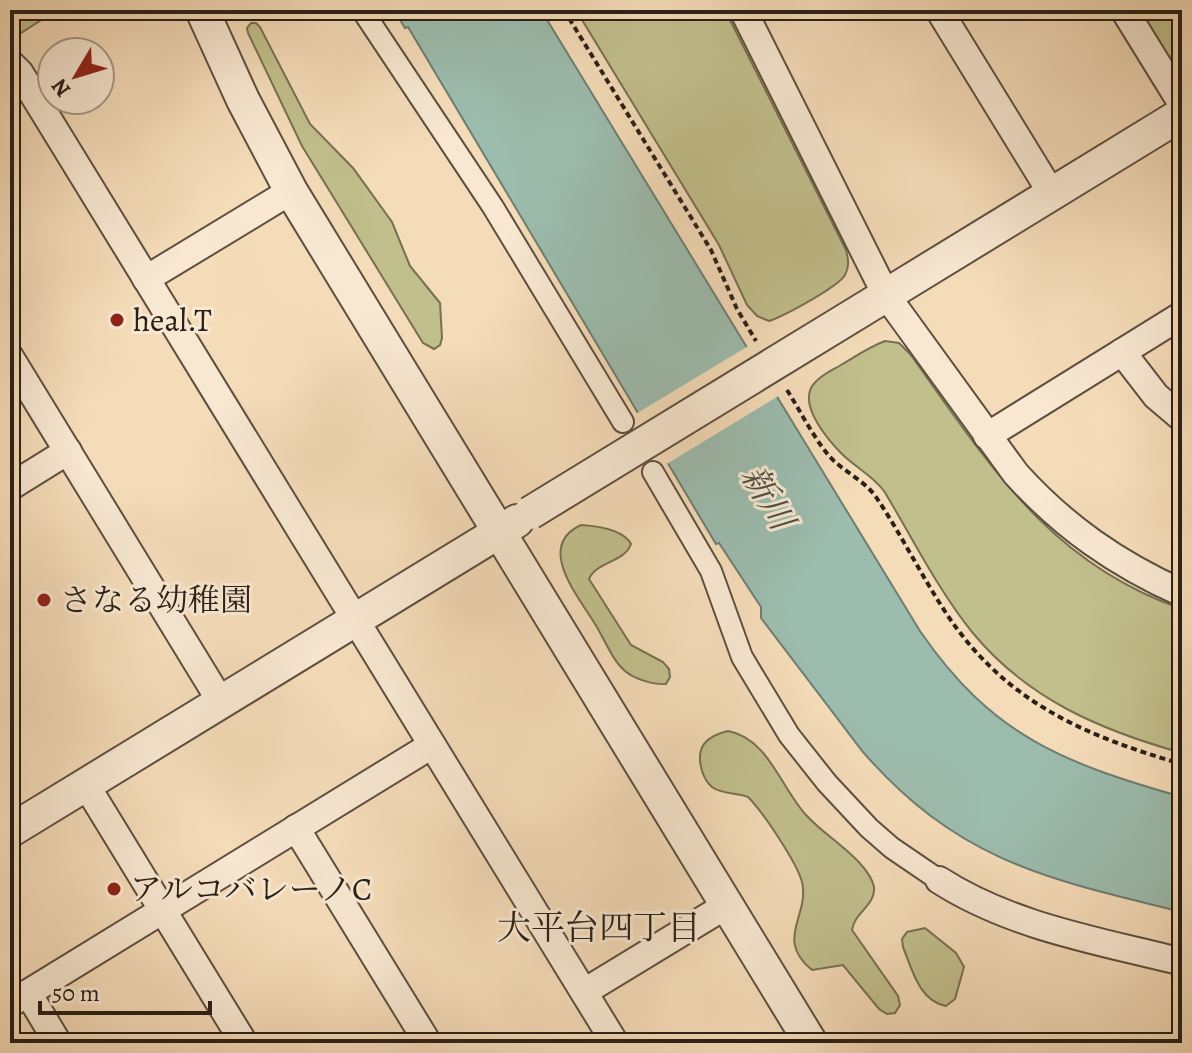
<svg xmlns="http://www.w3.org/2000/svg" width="1192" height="1053" viewBox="0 0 1192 1053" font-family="Alegreya,'Noto Serif JP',serif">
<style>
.green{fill:#c1bf8c;stroke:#767052;stroke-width:2}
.water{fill:#9cbcae;stroke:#6e7e72;stroke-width:2}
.pier{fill:#f5dcb9}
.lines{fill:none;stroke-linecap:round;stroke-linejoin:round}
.pedestrian-casing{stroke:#5d4f40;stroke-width:24}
.minor-casing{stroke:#5d4f40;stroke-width:30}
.tertiary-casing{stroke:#5d4f40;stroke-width:36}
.path{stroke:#2a2017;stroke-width:4;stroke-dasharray:6 4;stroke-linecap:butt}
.pedestrian{stroke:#f8e8d2;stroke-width:20}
.minor{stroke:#f8e8d2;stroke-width:26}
.tertiary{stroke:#f8e8d2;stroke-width:32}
.tertiary-bridge-casing{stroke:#5d4f40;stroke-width:36;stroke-linecap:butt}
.tertiary-bridge{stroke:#f8e8d2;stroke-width:32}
.poi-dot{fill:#8f2418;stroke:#f8e8d2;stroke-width:3}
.labels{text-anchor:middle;stroke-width:6;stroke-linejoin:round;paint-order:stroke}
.poi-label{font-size:32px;fill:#2a2017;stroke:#f8e8d2;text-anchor:start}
.water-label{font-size:34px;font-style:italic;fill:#4c4f44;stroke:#f8e8d2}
.neighbourhood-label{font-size:34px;fill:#2a2017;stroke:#f8e8d2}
</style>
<rect width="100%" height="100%" fill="#f5dcb9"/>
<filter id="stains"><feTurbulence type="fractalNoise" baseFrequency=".0025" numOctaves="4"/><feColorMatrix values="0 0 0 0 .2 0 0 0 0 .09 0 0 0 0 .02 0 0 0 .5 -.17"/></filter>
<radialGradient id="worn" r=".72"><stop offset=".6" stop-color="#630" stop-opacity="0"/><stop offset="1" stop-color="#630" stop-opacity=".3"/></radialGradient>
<g class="green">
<path d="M10 10H57L10 40Z"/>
<path d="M576 10H725L846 250C848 258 850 266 845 275 838 287 784 316 769 321L757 316 747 305 719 245Z"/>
<path d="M1133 10H1182V80Z"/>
<path d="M251 23H256L260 27 310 124 353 168 392 222 410 266 440 303 442 338 440 345 434 349 423 343 302 146 248 33 247 28Z"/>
<path d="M885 341 899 343 910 354C988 462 1048 563 1182 609V753C1100 730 1027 699 972 632 938 590 912 537 884 491 872 475 855 467 842 454 828 440 801 408 811 388 817 377 831 371 841 365 856 356 869 347 885 341Z"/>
<path d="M581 525C597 526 623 529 631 544 624 563 597 561 589 579L631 645 663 662 669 669 670 677 666 684C654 685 634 679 625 671 612 660 604 638 595 624 578 596 535 546 581 525Z"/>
<path d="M728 731C768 738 781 788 806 815 816 826 828 835 839 844 851 854 871 871 874 887 876 905 854 913 852 930L898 996 900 1005 895 1013 887 1014 879 1009 843 965 812 970C774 939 810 916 802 882 797 863 763 812 748 797 737 793 721 794 712 787 707 783 704 777 702 771 695 747 706 736 728 731Z"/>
<path d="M925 928 956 953 964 967 955 999 946 1006C919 1001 912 969 903 947L902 939 907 932Z"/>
</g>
<path class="water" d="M394 10H541L920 631C992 736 1063 763 1182 797V912C1048 879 959 862 863 752L761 618V607L719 543 716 544 408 27 405 28Z"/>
<path class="pier" d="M750 345 780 395 665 465 634 415Z"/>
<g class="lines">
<g class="pedestrian-casing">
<g id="pedestrian">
<path d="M362 10 493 207 623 422"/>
<path d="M653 472 711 571 742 657 789 735 827 783 869 828 892 848 939 880"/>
</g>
</g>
<g class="minor-casing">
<g id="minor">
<path d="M743 10 886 295 1016 474C1064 527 1117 564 1182 593"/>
<path d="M939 10 1052 194"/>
<path d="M1124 10 1182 104"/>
<path d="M10 63 20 73 615 1043"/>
<path d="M146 279 291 191"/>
<path d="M1122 352 1156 396 1182 418"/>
<path d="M10 357 221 702"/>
<path d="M987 436 1182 315"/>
<path d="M10 487 68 451"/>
<path d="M86 785 244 1043"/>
<path d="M296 828 428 1043"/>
<path d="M939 880C1012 927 1100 941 1182 962"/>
<path d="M584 992 727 905"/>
<path d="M28 993 58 1043"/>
<path d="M10 1004 432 745"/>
</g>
</g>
<g class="tertiary-casing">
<g id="tertiary">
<path d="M202 10 243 100 291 191 811 1043"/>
<path d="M875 302 1182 114"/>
<path d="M10 831 517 521"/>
</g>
</g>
<g class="path">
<path d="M564 10 711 250 737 309 756 341"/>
<path d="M787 390C801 412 813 437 830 457 844 472 864 480 876 497 901 534 921 575 946 613 1004 701 1084 736 1182 764"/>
</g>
<use href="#pedestrian" class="pedestrian"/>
<use href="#minor" class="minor"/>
<use href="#tertiary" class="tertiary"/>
<g class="tertiary-bridge-casing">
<path id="tertiary-bridge" d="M530 513 875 302"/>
</g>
<use href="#tertiary-bridge" class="tertiary-bridge"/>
</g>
<g class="poi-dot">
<circle cx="117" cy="320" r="8"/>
<circle cx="44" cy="600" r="8"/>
<circle cx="114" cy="889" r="8"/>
</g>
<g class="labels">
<g class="poi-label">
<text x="133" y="331">heal.T</text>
<text x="60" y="611">さなる幼稚園</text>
<text x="130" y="900">アルコバレーノC</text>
</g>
<g class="water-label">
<text transform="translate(768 497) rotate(59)" y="12">新川</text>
</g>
<g class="neighbourhood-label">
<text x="599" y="939">大平台四丁目</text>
</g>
</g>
<rect width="1192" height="1053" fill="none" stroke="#f5dcb9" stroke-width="40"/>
<rect x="12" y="12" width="1168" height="1029" fill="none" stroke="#2a2017" stroke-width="4"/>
<rect x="20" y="20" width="1152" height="1013" fill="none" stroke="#2a2017" stroke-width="2"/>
<g transform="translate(76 76) rotate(232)"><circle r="38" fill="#f8e8d2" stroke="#a69887" stroke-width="2"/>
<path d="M0-6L14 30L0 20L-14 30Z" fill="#8f2418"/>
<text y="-12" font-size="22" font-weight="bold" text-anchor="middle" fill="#2a2017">N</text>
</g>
<path d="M40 1001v12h170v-12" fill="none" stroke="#2a2017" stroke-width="4"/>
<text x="52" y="1001" font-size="24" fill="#2a2017" stroke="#f8e8d2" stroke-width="6" paint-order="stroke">50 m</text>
<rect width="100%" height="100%" filter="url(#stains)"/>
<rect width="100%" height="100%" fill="url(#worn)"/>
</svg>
